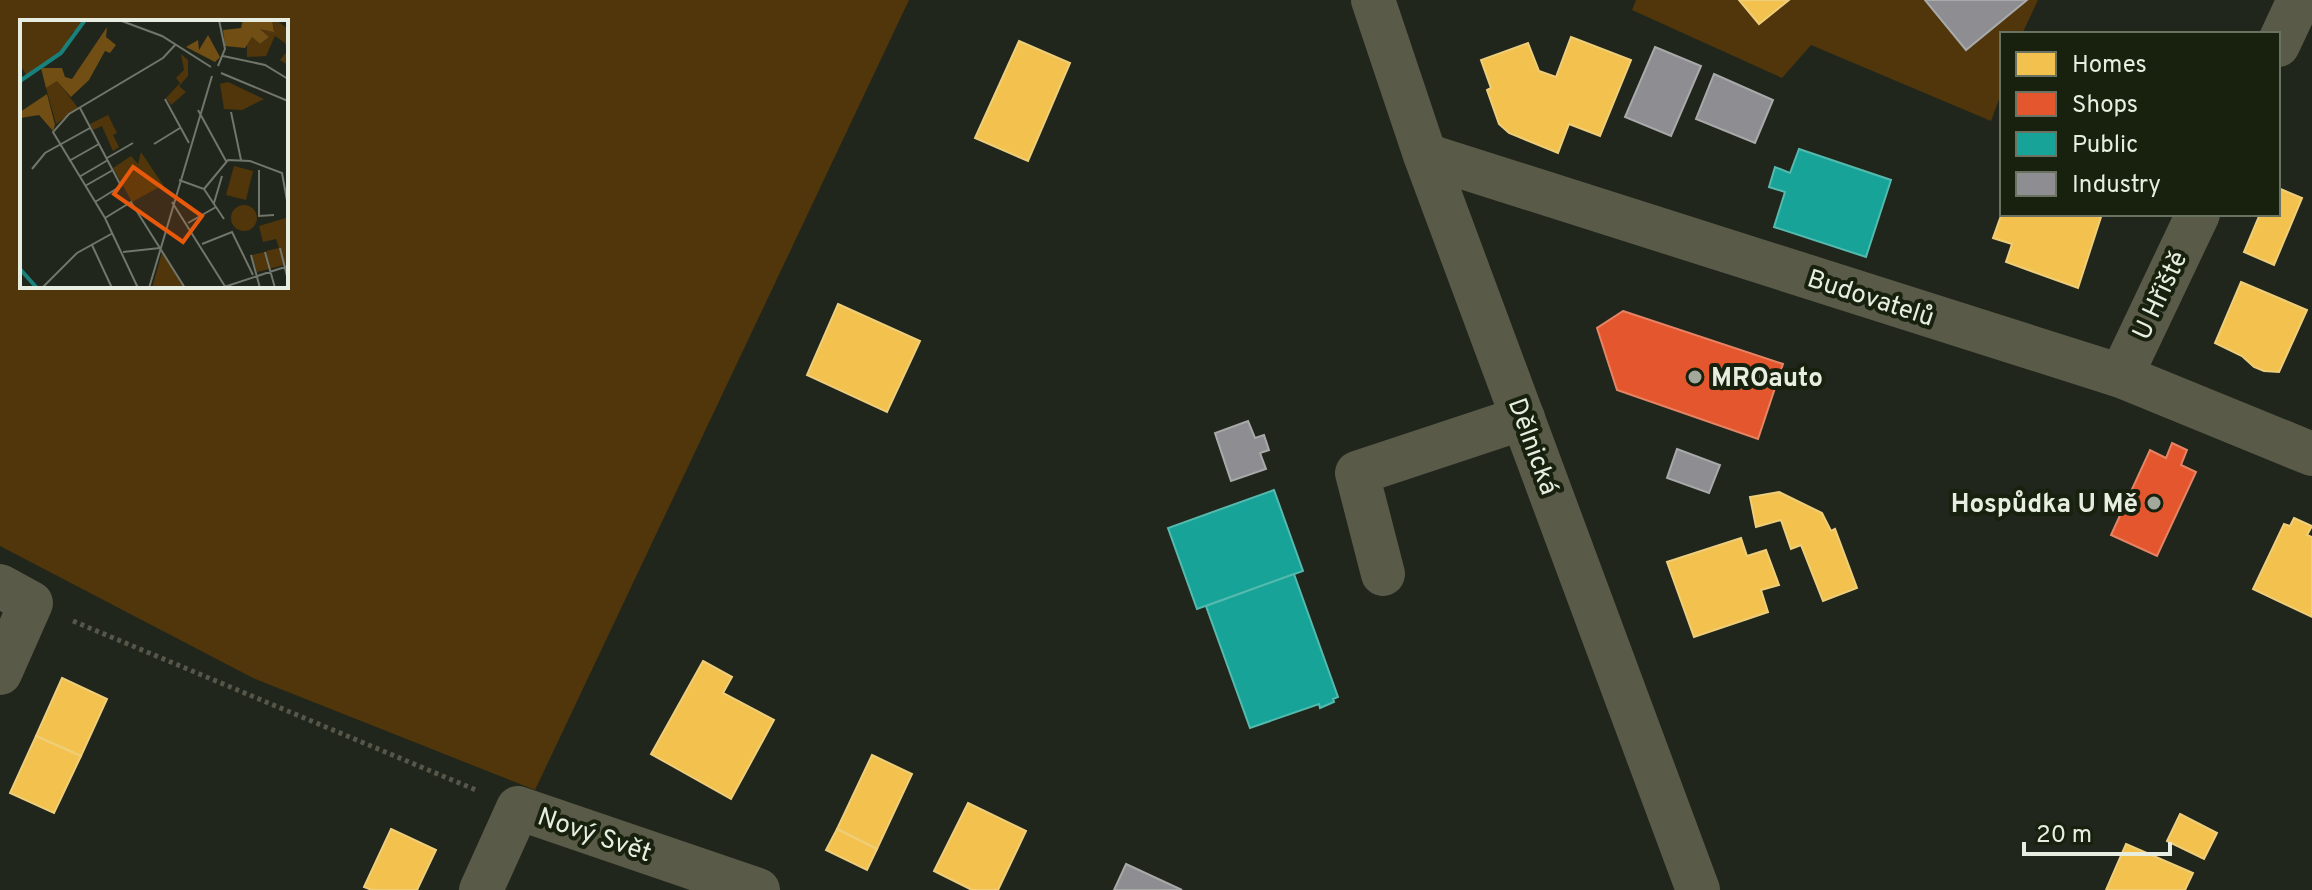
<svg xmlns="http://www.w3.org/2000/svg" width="2312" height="890" viewBox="0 0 2312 890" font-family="Overpass,sans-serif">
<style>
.green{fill:#50360a;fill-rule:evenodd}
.homes{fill:#f2c14e;stroke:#efce7a;stroke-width:2}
.shops{fill:#e4572e;stroke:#e58464;stroke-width:2}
.public{fill:#17a398;stroke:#55baae;stroke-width:2}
.industry{fill:#8d8d92;stroke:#a8aaaa;stroke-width:2}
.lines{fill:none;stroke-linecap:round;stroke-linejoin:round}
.path{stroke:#565649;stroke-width:5;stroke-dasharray:4 4;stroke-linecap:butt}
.minor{stroke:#5a5a48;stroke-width:44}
.poi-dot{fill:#a2a89c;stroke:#17210e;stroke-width:3}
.labels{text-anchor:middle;stroke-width:8;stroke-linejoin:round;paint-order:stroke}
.street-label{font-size:26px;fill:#e7eee1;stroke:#17210e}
.poi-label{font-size:26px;font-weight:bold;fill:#e7eee1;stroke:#17210e;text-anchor:start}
.inset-river{fill:none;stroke:#1a807b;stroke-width:4}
.inset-road{fill:none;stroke:#70766b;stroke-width:2}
.view{fill:#e8590c;fill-opacity:0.15;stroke:#e8590c;stroke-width:4}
.inset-edge{fill:none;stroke:#e7eee1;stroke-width:4}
</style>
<rect width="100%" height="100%" fill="#21261c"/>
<g class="green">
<path d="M0 0H909L535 790 253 678 0 546ZM22 22H286V286H22Z"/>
<path d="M1636 0H1925L1966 50 2027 0H2038L2022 34H2002V91L1991 121 1811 45 1782 78 1632 10Z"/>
</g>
<g class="homes">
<path d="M1739 0H1789L1759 24Z"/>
<path d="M1571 37 1631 60 1600 136 1569 124 1558 153 1509 133 1499 124 1487 90 1491 88 1481 60 1528 43 1539 71 1556 77Z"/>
<path d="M1019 41 1070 63 1028 161 975 138Z"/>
<path d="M2278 188 2302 198 2274 265 2244 252 2260 214H2278Z"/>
<path d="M2002 213 2092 214 2101 217 2078 288 2006 262 2012 244 1993 238Z"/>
<path d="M2241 282 2307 310 2279 372 2264 371 2254 367 2242 356 2215 343Z"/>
<path d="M838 304 920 341 887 412 807 375Z"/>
<path d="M1779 492 1822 513 1831 531 1835 529 1857 588 1823 601 1801 545 1791 549 1781 520 1756 527 1750 497Z"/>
<path d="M2294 518 2312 526 2307 535 2312 537V617L2253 589 2284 524 2290 526Z"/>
<path d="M1741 538 1747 556 1766 550 1779 585 1761 590 1768 612 1694 637 1667 562Z"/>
<path d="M703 661 732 677 723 693 774 720 731 799 651 754Z"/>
<path d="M62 678 107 699 81 756 36 736Z"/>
<path d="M36 736 81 756 54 813 10 793Z"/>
<path d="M872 755 912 774 877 849 837 829Z"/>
<path d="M968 803 1026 831 998 890H972L934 871Z"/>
<path d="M2180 814 2217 833 2204 859 2167 841Z"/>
<path d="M391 829 436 850 417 890H372L364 887Z"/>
<path d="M837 829 877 849 867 870 826 850Z"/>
<path d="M2126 844 2193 873 2185 890H2106Z"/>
</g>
<g class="shops">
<path d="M1623 311 1783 364 1758 439 1617 390 1597 328Z"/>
<path d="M2172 443 2187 450 2181 465 2196 472 2157 556 2111 535 2150 450 2166 458Z"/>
</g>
<g class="public">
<path d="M1799 149 1891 180 1866 257 1774 227 1785 192 1769 187 1775 167 1790 173Z"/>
<path d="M1274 490 1303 571 1197 609 1168 528Z"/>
<path d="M1294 574 1338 697 1333 699 1334 702 1320 708 1319 704 1250 728 1206 606Z"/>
</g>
<g class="industry">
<path d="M1925 0H2027L1966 50Z"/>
<path d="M1655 47 1701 66 1671 136 1625 117Z"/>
<path d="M1714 74 1773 100 1755 143 1696 119Z"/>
<path d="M1248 421 1255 438 1264 435 1269 450 1260 453 1266 469 1231 481 1215 433Z"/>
<path d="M1677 449 1720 465 1709 493 1667 478Z"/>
<path d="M1126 864 1182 890H1114Z"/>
</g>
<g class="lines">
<path class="path" d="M73 621 476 790"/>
<g class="minor">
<path d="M1373 0 1425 155 1698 890"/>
<path d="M2278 45 2299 0"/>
<path d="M1425 155 2121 376 2312 454"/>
<path d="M2121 376 2198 214"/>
<path d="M1383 574 1357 473 1523 418"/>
<path d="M0 586 31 603 0 673"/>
<path d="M481 890 518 808 758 890"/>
</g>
</g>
<g class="poi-dot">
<circle cx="1695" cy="377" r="8"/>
<circle cx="2154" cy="503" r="8"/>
</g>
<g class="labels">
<g class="street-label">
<text transform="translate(2159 295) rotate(-65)" y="9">U Hřiště</text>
<text transform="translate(1871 297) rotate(18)" y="9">Budovatelů</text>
<text transform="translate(1534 446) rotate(70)" y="9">Dělnická</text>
<text transform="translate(595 834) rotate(19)" y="9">Nový Svět</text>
</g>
<g class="poi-label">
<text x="1711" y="386">MROauto</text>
<text x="2138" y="512" text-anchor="end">Hospůdka U Mě</text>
</g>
</g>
<g transform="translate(20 20)">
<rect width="268" height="268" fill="#21261c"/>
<path d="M7 0H69L52 13 41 33 7 56 0 45V4ZM256 0 268 9V45L260 40 267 31 265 23 255 16 246 36 227 37V19L232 17 240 24 249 17 240 9H254L252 1ZM161 34 168 40V56L159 66 166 72 151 85 146 78 160 63 156 58 164 50ZM37 60 58 88 36 104 26 68ZM208 62 244 79 222 90 204 89 200 64ZM88 95 97 113 93 115 99 127 93 131 82 106 73 110 70 104ZM121 132 143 165 112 182 93 148 111 136 118 144ZM214 146 233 151 226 180 206 175ZM211 198a13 13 0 1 1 26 0a13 13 0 1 1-26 0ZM266 198 268 244 237 252 232 235 245 232 250 247 246 231 259 228 256 219 243 222 239 206ZM142 232 164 268H132Z" fill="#50360a"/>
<path d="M223 0H252L254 12 240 9 249 17 240 24 232 17 225 28 205 26 203 10 221 8ZM87 7 86 17 96 25 90 33 85 31 69 60 51 77 37 61 26 68 21 48H42L45 57 52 59ZM188 15 200 37 195 42 166 27 178 20 179 30ZM27 74 35 105 33 111 19 95 0 98V92Z" fill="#704e14"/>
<path class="inset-river" d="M0 61 41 33 65 0M0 249 17 268"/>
<path class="inset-road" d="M99 0 142 16 191 47M203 36 245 45 268 59M198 46 205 29 199 0M201 53 268 81M145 79 169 123M60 88 101 166 75 182M178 90 206 141M211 92 221 140M134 124 160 108M87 138 113 123M49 141 79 124M12 149 25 133 70 108M239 150V196L254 195M59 157 88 140M159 160 184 169 204 199M65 166 93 150M184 169 208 140 230 141 262 153 268 186M152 182 206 268M194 183 202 156M85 198 111 182 165 268M168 203 196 187M182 224 212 212 233 255M72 225 92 268M260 228 268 260M103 232 140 228M245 232 255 268M231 235 240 268M22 268 57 233 93 213M118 268 85 198 33 112 49 94 143 38 156 24M129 268 192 56M201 268 268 246"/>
<path class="view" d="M113 147 182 196 163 222 94 174Z"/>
<rect width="268" height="268" class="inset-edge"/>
</g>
<rect x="2000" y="32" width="280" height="184" fill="#17210e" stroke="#6a7362" stroke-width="2"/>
<rect x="2016" y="52" width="40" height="24" fill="#f2c14e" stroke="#6a7362" stroke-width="2"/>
<text x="2072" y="72" font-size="24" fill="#e7eee1">Homes</text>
<rect x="2016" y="92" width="40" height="24" fill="#e4572e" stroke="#6a7362" stroke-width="2"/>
<text x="2072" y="112" font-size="24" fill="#e7eee1">Shops</text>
<rect x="2016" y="132" width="40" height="24" fill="#17a398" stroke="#6a7362" stroke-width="2"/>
<text x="2072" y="152" font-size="24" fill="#e7eee1">Public</text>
<rect x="2016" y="172" width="40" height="24" fill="#8d8d92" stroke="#6a7362" stroke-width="2"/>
<text x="2072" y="192" font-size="24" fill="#e7eee1">Industry</text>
<path d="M2024 842v12h146v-12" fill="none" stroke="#e7eee1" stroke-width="4"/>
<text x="2036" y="842" font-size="24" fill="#e7eee1" stroke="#17210e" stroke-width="6" paint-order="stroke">20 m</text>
</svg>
